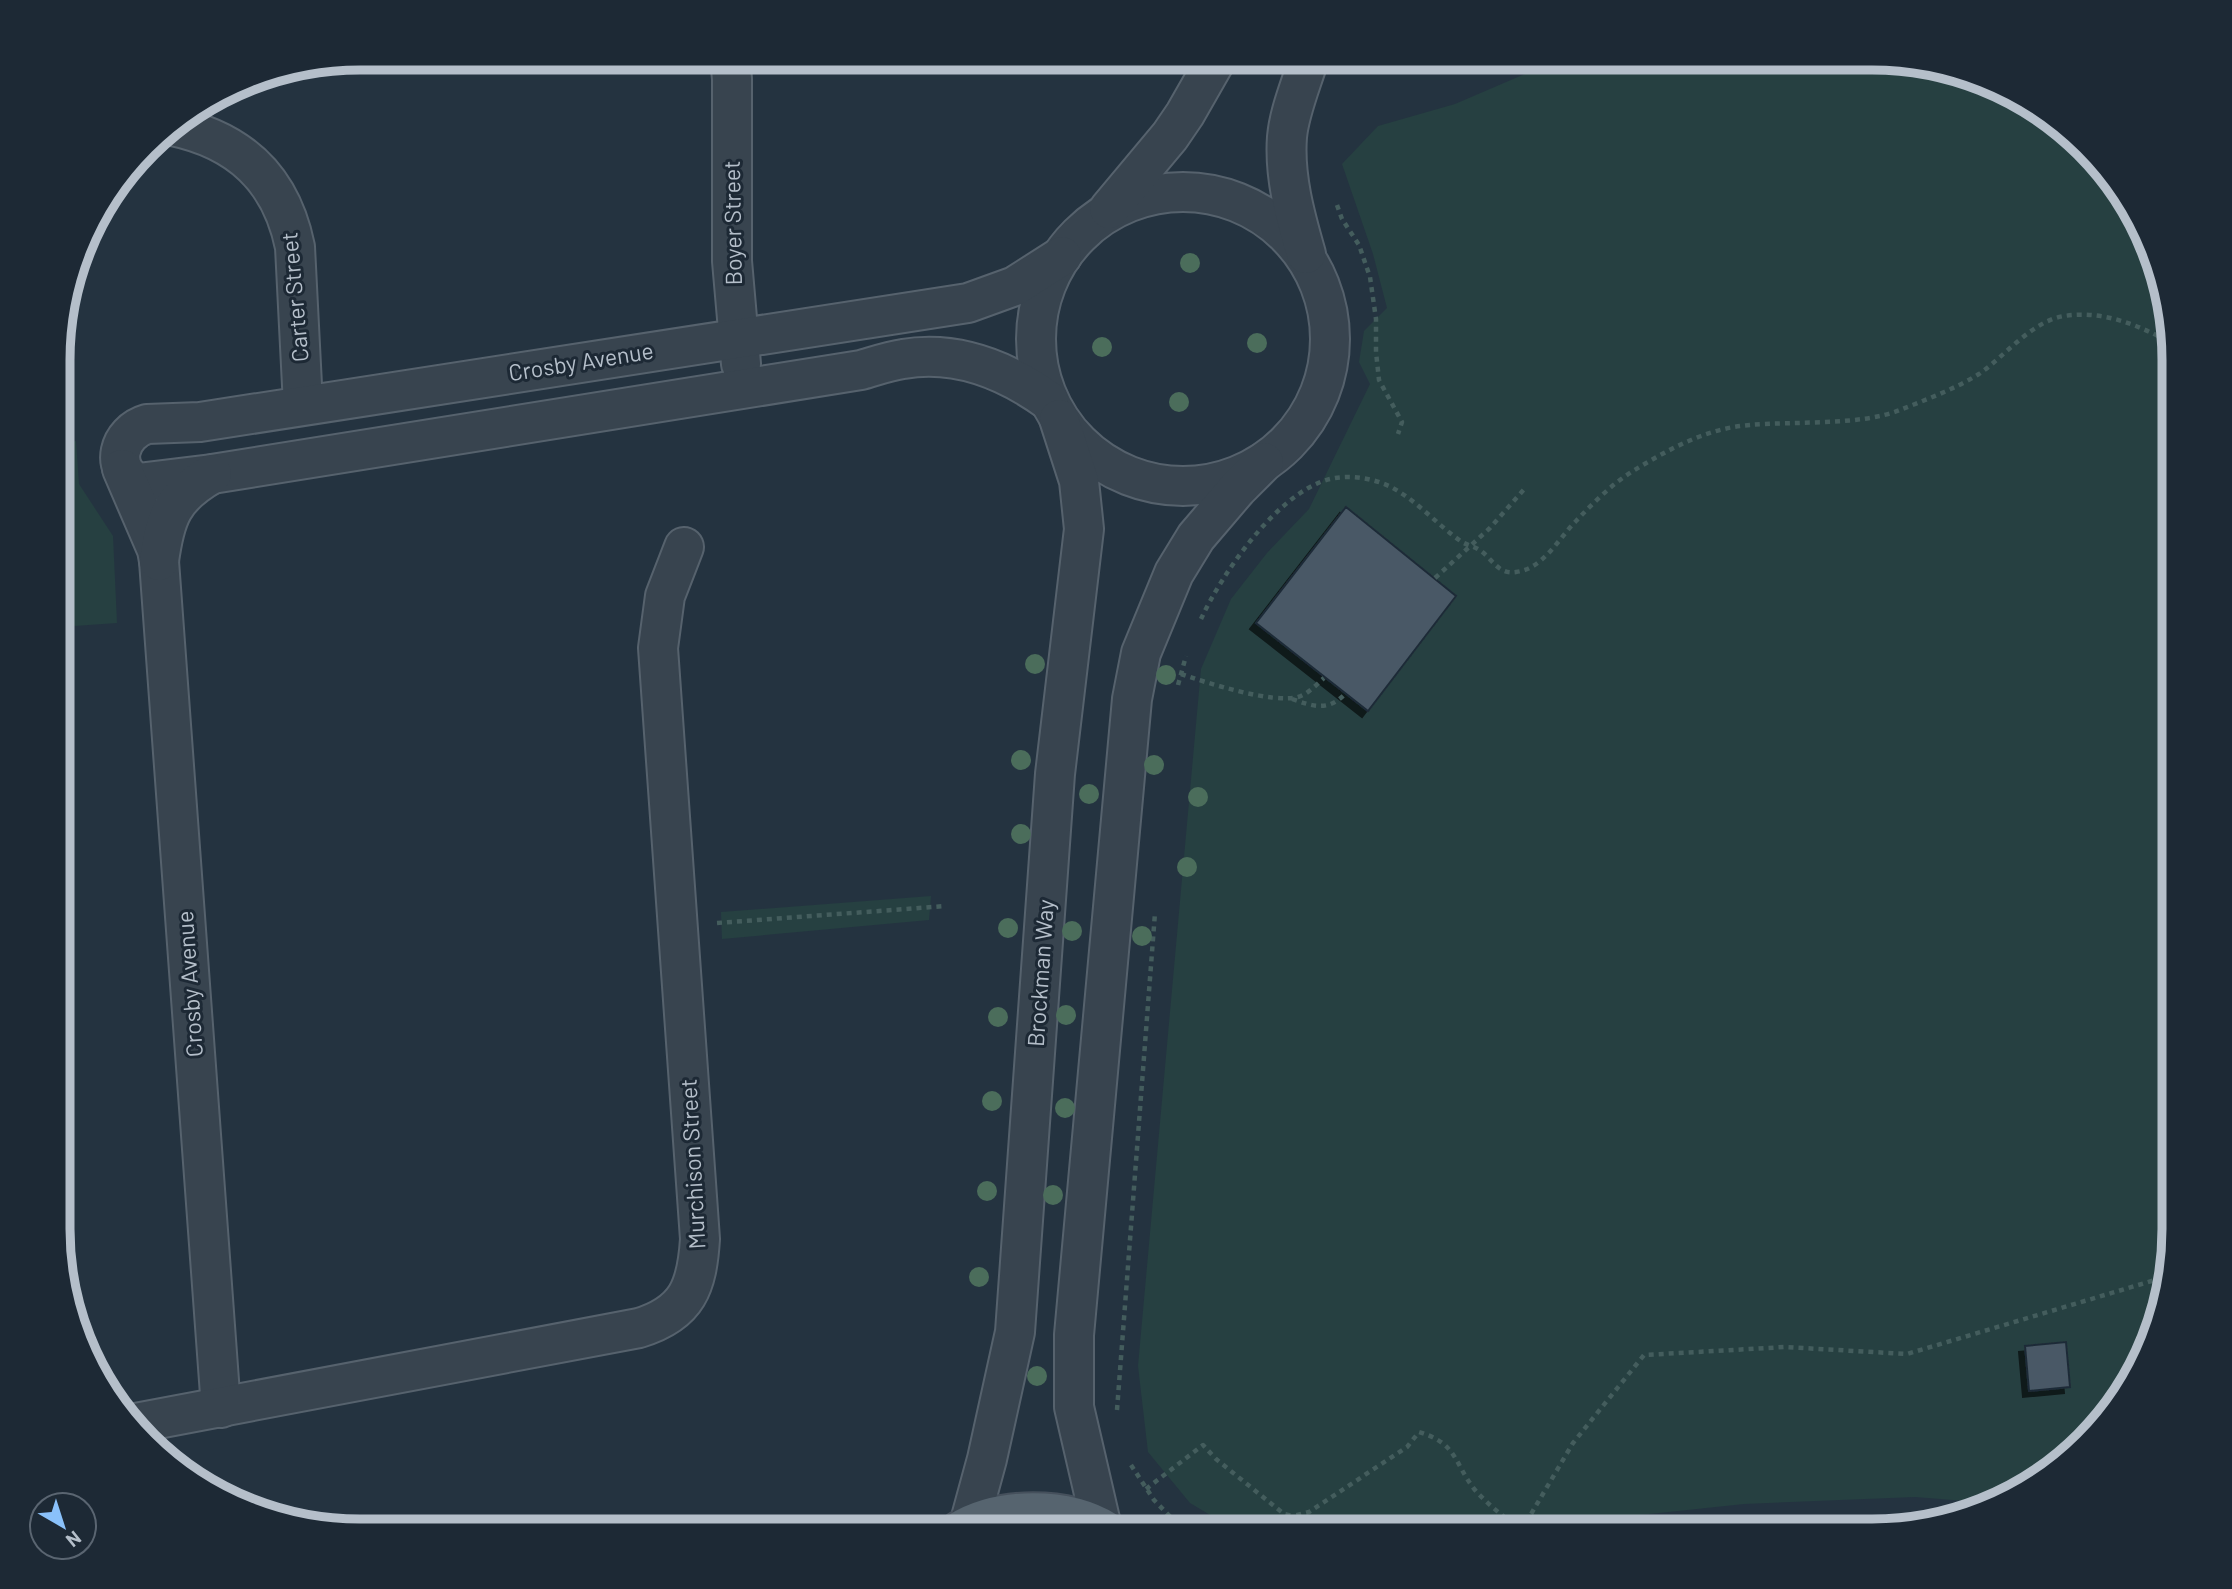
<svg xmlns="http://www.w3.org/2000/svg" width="2232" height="1589" viewBox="0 0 2232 1589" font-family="Barlow,sans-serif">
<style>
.green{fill:#264041}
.building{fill:#485966;stroke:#1f2b37;stroke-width:2;filter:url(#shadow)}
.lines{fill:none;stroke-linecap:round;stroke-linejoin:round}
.minor-casing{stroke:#56626d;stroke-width:42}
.major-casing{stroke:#45505c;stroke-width:42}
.path{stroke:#445d5d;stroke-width:4.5;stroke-dasharray:5 5;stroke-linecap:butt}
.minor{stroke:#38444f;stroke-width:38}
.major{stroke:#56646f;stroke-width:38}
.tree{fill:#4b6d5b}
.labels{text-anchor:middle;stroke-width:6;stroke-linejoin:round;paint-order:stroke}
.street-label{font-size:23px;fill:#b5bfca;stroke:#1d2935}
.rim{fill:none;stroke:#b5bfca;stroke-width:9}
</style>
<defs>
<filter id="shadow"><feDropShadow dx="-6" dy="6" stdDeviation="0" flood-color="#0009"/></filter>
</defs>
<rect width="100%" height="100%" fill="#243340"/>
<g class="green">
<path d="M1562 58H1892L1987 81 2056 120 2143 226 2174 340V1249L2158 1327 2112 1413 2006 1500 1991 1503 1915 1497 1744 1504 1489 1531H1237L1190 1503 1148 1452 1138 1366 1201 669 1231 599 1267 553 1309 509 1370 384 1359 362 1364 331 1387 308 1373 254 1342 164 1378 126 1455 104Z"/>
<path d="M76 441 79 484 113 536 117 623 60 627V442Z"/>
<path d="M931 896 929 920 722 939 721 912Z"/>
</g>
<g class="building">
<path d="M1346 507 1456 596 1368 711 1256 623Z"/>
<path d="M2066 1342 2070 1387 2029 1391 2025 1346Z"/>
</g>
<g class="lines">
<g class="minor-casing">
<g id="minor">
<path d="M730 58 732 79V261L741 364"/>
<path d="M172 126C239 140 281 178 295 247L303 405"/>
<circle cx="1183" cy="339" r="147"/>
<path d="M1109 209 1170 136 1185 114 1217 58"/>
<path d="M1306 254C1295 216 1284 176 1287 137 1289 112 1302 82 1309 58"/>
<path d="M1049 401C1006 370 956 350 903 359 889 361 875 366 861 370L212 474 138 483C108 469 119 432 147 424L200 422 968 303 1015 286 1062 256"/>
<path d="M122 469 157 550 159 561 221 1408"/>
<path d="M159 561C165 517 172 497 212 474"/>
<path d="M136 1423 639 1328C688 1313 697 1286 700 1239L658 648 665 596 684 547"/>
<path d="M969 1525 987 1459 1015 1332 1055 774 1084 529 1079 481 1059 419"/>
<path d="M1102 1528 1074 1407V1335L1132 699 1141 653 1174 573 1196 537 1237 489 1264 462"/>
</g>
</g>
<g class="major-casing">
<path id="major" d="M959 1531C999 1506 1067 1506 1107 1531"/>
</g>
<g class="path">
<path d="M1337 205 1342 219 1359 245 1370 277 1376 319V352L1379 380 1402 422 1398 434"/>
<path d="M1435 578 1490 528 1526 487"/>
<path d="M1201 619C1222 574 1270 505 1316 484 1338 473 1367 476 1389 486 1417 500 1437 525 1462 542 1467 545 1473 546 1478 549 1492 557 1497 575 1516 572 1543 569 1559 538 1576 521 1593 503 1612 484 1633 471 1669 449 1707 428 1750 425 1794 421 1860 426 1900 410 1925 400 1955 389 1979 374 2005 356 2032 321 2064 316 2103 310 2140 325 2174 345"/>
<path d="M1181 674C1207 683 1273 704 1298 697 1308 694 1316 685 1324 678"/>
<path d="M1178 685 1186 656"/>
<path d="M1292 699C1312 706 1328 712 1345 694"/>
<path d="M717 923 946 906"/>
<path d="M1117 1410 1155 913"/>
<path d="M1131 1465 1154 1500 1184 1531"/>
<path d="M1146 1489 1203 1445 1216 1459 1284 1514 1293 1516"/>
<path d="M1286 1531 1293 1516 1309 1512 1407 1447 1419 1432C1458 1444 1453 1462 1475 1490 1488 1505 1506 1518 1521 1531"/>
<path d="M1521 1531 1573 1443 1644 1355 1785 1347 1907 1354 2155 1280H2167"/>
</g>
<use href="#minor" class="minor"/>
<use href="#major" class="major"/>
</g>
<g class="tree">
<circle cx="1190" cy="263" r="10"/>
<circle cx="1257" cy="343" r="10"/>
<circle cx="1102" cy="347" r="10"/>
<circle cx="1179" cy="402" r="10"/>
<circle cx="1035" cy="664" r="10"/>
<circle cx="1166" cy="675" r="10"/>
<circle cx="1021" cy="760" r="10"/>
<circle cx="1154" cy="765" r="10"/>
<circle cx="1089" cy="794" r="10"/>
<circle cx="1198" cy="797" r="10"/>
<circle cx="1021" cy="834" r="10"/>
<circle cx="1187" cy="867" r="10"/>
<circle cx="1008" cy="928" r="10"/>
<circle cx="1072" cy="931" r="10"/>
<circle cx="1142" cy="936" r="10"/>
<circle cx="1066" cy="1015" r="10"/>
<circle cx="998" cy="1017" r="10"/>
<circle cx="992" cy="1101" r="10"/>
<circle cx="1065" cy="1108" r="10"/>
<circle cx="987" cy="1191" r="10"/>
<circle cx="1053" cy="1195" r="10"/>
<circle cx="979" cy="1277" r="10"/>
<circle cx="1037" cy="1376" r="10"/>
</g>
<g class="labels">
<g class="street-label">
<text transform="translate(733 223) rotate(-91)" y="8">Boyer Street</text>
<text transform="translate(295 297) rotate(-95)" y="8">Carter Street</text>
<text transform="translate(581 362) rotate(-9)" y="8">Crosby Avenue</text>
<text transform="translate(1041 973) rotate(-86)" y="8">Brockman Way</text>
<text transform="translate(190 984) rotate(-94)" y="8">Crosby Avenue</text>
<text transform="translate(693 1164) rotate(-93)" y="8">Murchison Street</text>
</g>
</g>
<path d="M0 0H2232V1589H0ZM360 70H1872A290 290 0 0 1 2162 360V1229A290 290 0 0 1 1872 1519H360A290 290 0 0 1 70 1229V360A290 290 0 0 1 360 70Z" fill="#1d2935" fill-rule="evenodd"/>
<path class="rim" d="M360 70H1872A290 290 0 0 1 2162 360V1229A290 290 0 0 1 1872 1519H360A290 290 0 0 1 70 1229V360A290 290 0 0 1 360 70Z"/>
<g transform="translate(63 1526) rotate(141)"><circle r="33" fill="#1d2935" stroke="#5a6571" stroke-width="2"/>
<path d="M0-5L12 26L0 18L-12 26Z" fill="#8ac1fa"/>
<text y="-10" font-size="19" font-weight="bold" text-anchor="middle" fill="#b5bfca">N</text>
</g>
</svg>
